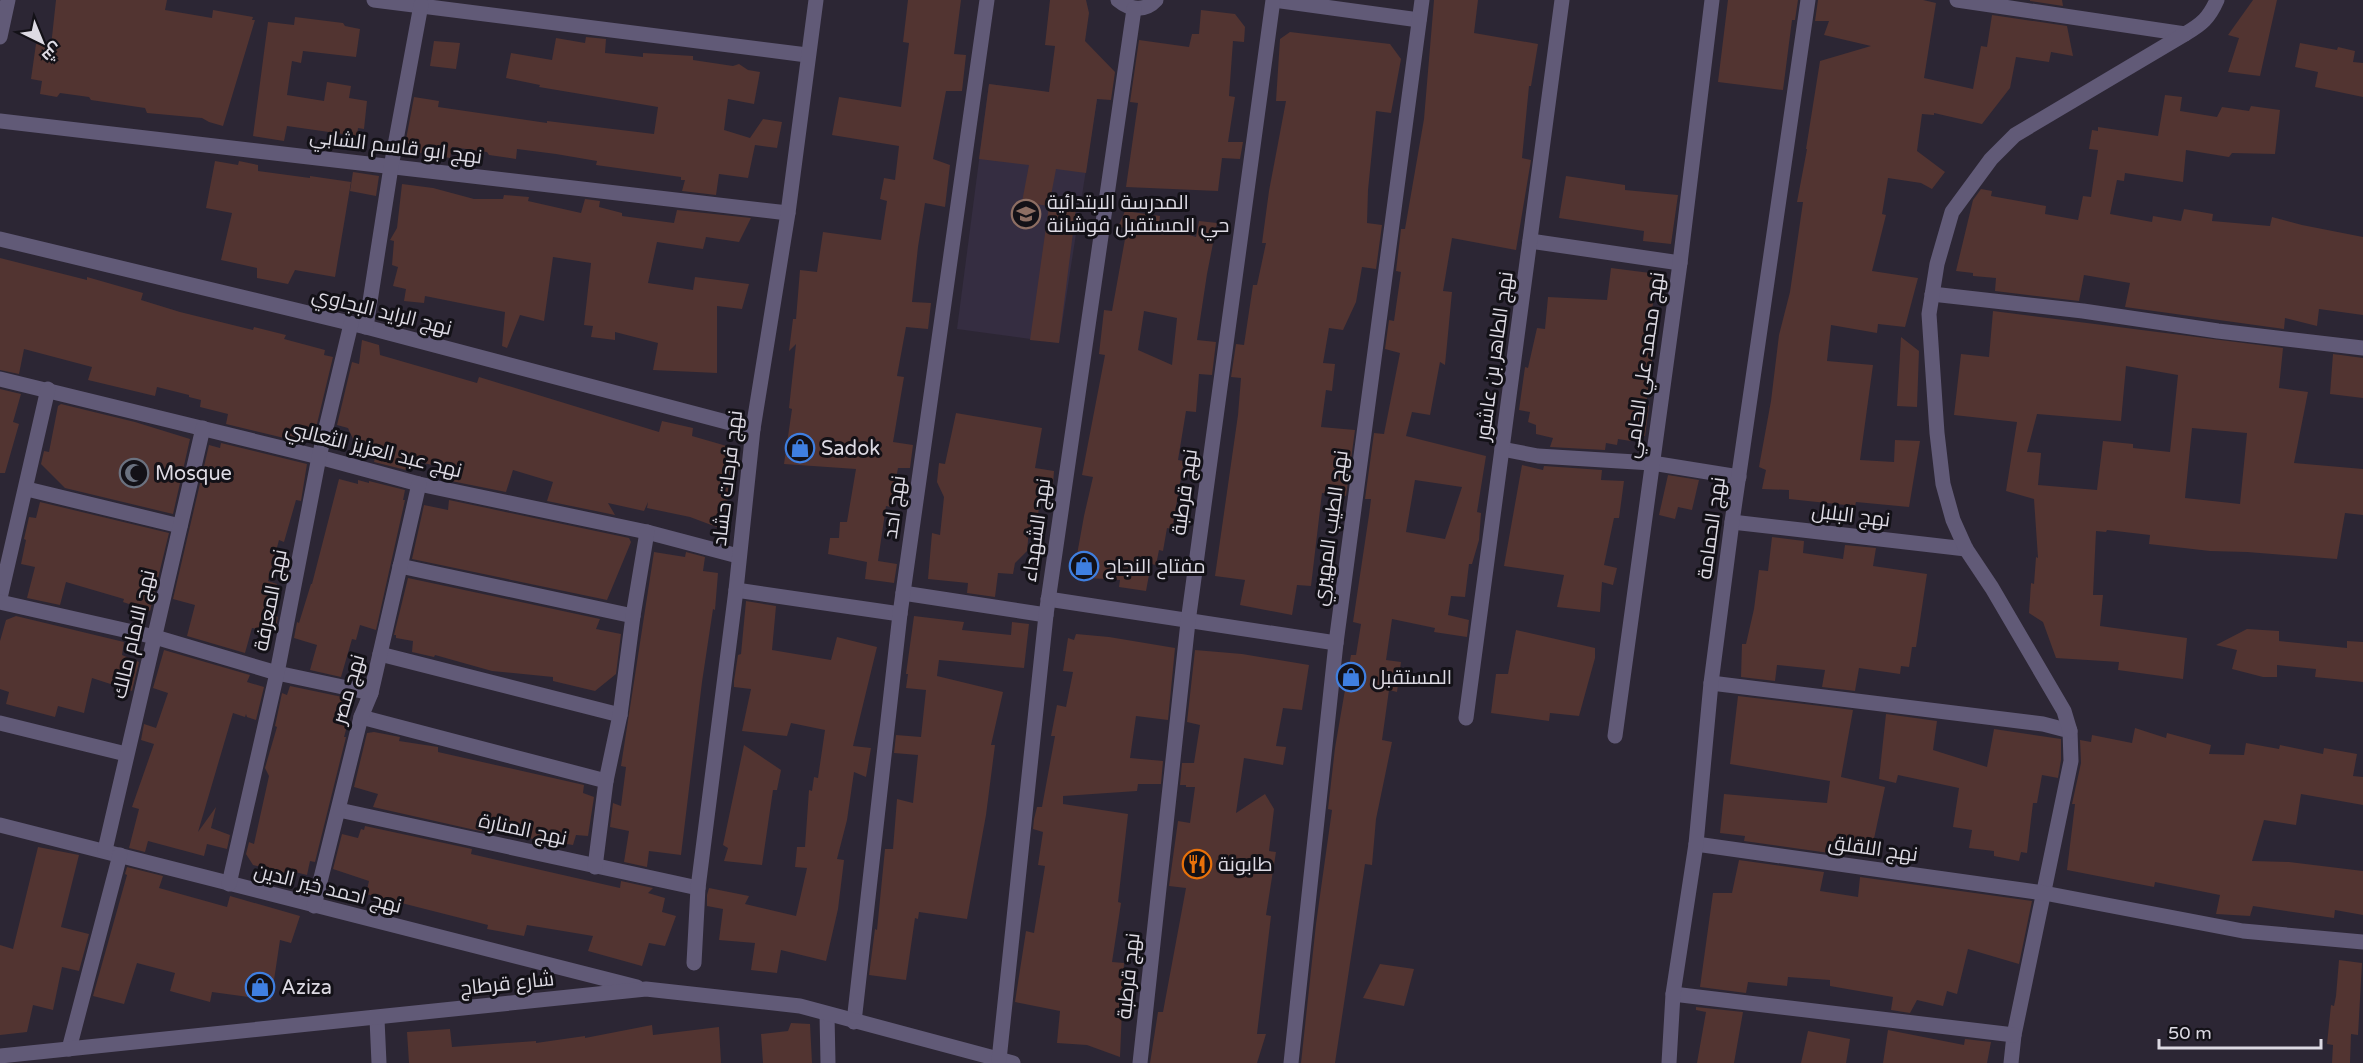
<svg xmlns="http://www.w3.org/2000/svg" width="2363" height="1063" viewBox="0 0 2363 1063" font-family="'Varela Round',Cairo,sans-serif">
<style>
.built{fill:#352d41}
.building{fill:#523431;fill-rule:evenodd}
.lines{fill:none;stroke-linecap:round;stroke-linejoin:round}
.minor{stroke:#615a77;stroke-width:15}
.labels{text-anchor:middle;stroke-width:6;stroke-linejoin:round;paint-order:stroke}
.street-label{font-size:20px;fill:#dddae3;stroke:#131117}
.poi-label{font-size:20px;fill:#dddae3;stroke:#131117;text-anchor:start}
</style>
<rect width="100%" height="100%" fill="#2c2634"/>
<path class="built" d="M989 84 1097 99 1059 343 957 329Z"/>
<g class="building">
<path d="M56 0H167L165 10 212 18 213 10 253 17 252 20H255L223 126 209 122 202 118 147 113 145 108 91 100 89 97 60 93 57 97 40 94 42 81 31 79 36 44 51 46Z"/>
<path d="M908 0H961L954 54 966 55 962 91H946L933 159 950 165 945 207 925 203 918 247 912 302 931 303 928 329 906 327 897 376 904 377 893 442 913 445 910 468H898L891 507 886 506 878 561 897 564 894 583 865 579 867 562 828 554 830 538H839L840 522H847L856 469 784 464 792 409 789 408 796 344 789 351 793 319H796L800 270 817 272 823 232 881 240 887 201 880 199 884 178 895 180 899 146 832 135 839 97 901 107 909 43 903 42Z"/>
<path d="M1050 0H1086L1089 13 1085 41 1115 72 1111 100 1097 99 1086 173 1056 169 1049 206 1022 202 1029 165 979 159 989 84 1049 92 1055 46 1045 45Z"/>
<path d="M1434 0H1478L1474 33 1538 44 1531 86H1529L1522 158 1531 160 1516 250 1452 238 1443 291 1452 292 1445 365 1440 362 1430 415 1412 412 1406 436 1486 456 1477 512 1481 513 1479 540 1472 564H1469L1465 597 1451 596 1448 615 1469 620 1467 637 1434 632 1435 628 1392 619 1386 660 1401 662 1397 692 1389 690 1382 740 1392 742 1376 819 1372 865 1365 864 1335 1063H1301L1316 924 1332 810 1328 809 1335 748 1351 655H1356L1361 624 1353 622 1369 515 1371 499H1365L1374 433 1384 434 1400 353 1385 349 1389 320 1394 321 1401 272 1396 271 1401 229H1405L1424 119ZM1415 480 1462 487 1445 539 1406 532Z"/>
<path d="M1728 0H1798L1795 20H1792L1783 90 1718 82Z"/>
<path d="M1818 0H1923L1936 3 1924 78 1973 89 1981 46 1987 47 1992 15 2067 26 2073 56 2051 52 2049 62 2016 57 2010 88 1982 124 1934 113V115L1922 114 1917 151 1945 172 1932 189 1921 183 1888 178 1882 214 1886 215 1872 271 1918 278 1905 327 1878 324 1877 333 1831 325 1827 361 1873 365 1860 460 1894 462 1895 440 1920 441 1909 507 1856 502 1855 506 1789 499V490L1762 489 1766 470 1759 467 1771 401 1779 335 1790 292 1803 202H1797L1807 149H1806L1820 61 1871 46 1824 35 1829 21H1815Z"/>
<path d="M2030 0H2062L2063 6 2030 1Z"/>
<path d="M2253 0H2277L2260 76 2228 72 2239 38 2228 35Z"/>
<path d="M1201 10 1235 14 1245 27 1244 42 1233 41 1229 96 1235 97 1228 142H1243L1240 159 1222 158 1218 191 1126 187 1138 103 1130 102 1139 40 1189 47 1192 34H1199Z"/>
<path d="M295 17 343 23 345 26 360 29 356 57 303 51 301 63 292 61 287 95 324 101 327 82 351 86 349 98 367 101 364 129 358 128 357 136 287 126 284 141 253 136 268 22 294 25Z"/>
<path d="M1290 32 1390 44 1401 59 1391 113 1376 111 1368 190 1367 223 1382 225 1376 269 1362 267 1356 302 1343 330 1329 328 1323 363 1335 364 1332 391 1326 390 1321 427 1355 430 1346 496 1322 493 1311 586 1297 585 1292 615 1240 605 1245 580 1215 576 1238 415 1241 378 1231 377 1236 344 1244 345 1253 285H1257L1266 243H1262L1269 191 1286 101H1276L1280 39Z"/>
<path d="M586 37 606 39 605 53 643 57V53L693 56V60L733 66 739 64 748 70 760 72 754 104 728 99 724 130 750 138 763 119 782 122 777 148 755 145 748 178 719 174 716 195 682 191 685 180H681V177L596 165 597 161 556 154 517 149 516 159 489 155 487 152 452 147 450 158 404 150 414 97 439 101 438 107 547 123V121L654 134 658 107 539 87 540 85 506 78 511 53 552 60 556 38 585 43Z"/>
<path d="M434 41 460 43 456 69 430 66Z"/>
<path d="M2300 43 2337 50 2338 47 2355 51 2353 62 2363 63V97L2315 87 2318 72 2295 67Z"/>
<path d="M2165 95 2182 97 2180 111 2217 117 2222 107 2249 111 2251 106 2280 110 2275 154 2232 153 2229 157 2186 150 2183 182 2125 173 2124 181 2117 180 2110 214 2152 222 2153 216 2181 221 2184 209 2213 214 2212 221 2270 226 2272 217 2302 225 2363 237V315L2319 309 2317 326 2285 318 2284 329 2125 307 2130 283 2084 275 2079 301 1995 291 1996 278 1973 276V273L1956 271 1973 200 1981 189 1992 191 1991 196 2046 206 2045 214 2078 220 2083 196 2091 197 2098 150 2089 149 2092 130 2098 131V127L2158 136Z"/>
<path d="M215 161 238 165 239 161 258 165V171L310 178V176L351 182 335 277 295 270 288 284 257 278V268L221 260 232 213 206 208Z"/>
<path d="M353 172 379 176 376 196 350 191Z"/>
<path d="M1566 176 1625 185V190L1678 195 1671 244 1643 241 1644 231 1559 218Z"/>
<path d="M402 184 433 188 474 199H503L504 195 529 197 528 201 581 213 585 199 600 201 599 207 622 213V216L674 223 677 210 751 218 739 242 706 237 703 249 657 242 648 283 693 290 695 277 749 284 742 309 717 306V373L653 370 658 343 615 332V340L591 337 593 326 584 325 591 263 553 257 544 321 520 315 507 348 502 346 505 312 425 296 424 303 404 301 406 289 393 286 398 267 392 265 394 241 390 240 397 228Z"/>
<path d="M1049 206 1076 209 1059 343 1030 340Z"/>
<path d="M1125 211 1160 216 1159 226 1196 237 1199 221 1217 223 1207 274 1197 340 1216 342 1212 375 1199 374 1196 412 1186 411 1178 460 1184 461 1172 529 1167 528 1163 551 1159 550 1156 565 1151 564 1146 591 1119 587 1120 580 1073 577 1084 516 1093 477 1082 475 1105 355 1099 354 1104 310 1112 311 1127 228 1118 227ZM1144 311 1177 318 1172 365 1138 350Z"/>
<path d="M0 258 87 280V277L143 293 141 300 180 312 253 330 254 327 286 335 284 339 325 350 324 355 333 357 316 428 305 443 226 424 228 414 200 407 201 400 189 397V395L157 387 155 396 88 380 92 367 24 349 19 374 0 370Z"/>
<path d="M1611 268 1658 274 1646 345 1654 346 1646 406H1649L1645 436 1632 435 1631 441 1618 439 1617 445 1606 443 1605 450 1550 447 1553 438 1536 434V425L1528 422 1530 412 1519 410 1525 367 1528 368 1537 328 1545 329 1548 297 1607 300Z"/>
<path d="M1993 311 2283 348 2279 388 2308 392 2294 463 2363 469V515L2345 513 2337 559 2247 552 2210 551 2149 544 2150 535 2107 530 2106 532 2096 531 2093 595H2103L2100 626 2187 638 2183 679 2118 670 2119 662 2056 658 2043 622 2029 613 2031 583 2034 584 2036 557 2038 558 2034 499 2006 491 2017 422 1954 415 1961 354 1989 357ZM2126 366 2178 375 2170 452 2133 448V444L2103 441 2097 490 2038 485 2041 453 2027 452 2037 414 2121 421ZM2192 428 2247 433 2240 504 2185 498Z"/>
<path d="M1901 337 1919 351 1917 407 1897 406Z"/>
<path d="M362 340 379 345 380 355 477 383 479 377 659 432 662 421 693 428 692 436 737 449 722 529 690 517 647 508 648 502 644 511 608 503 615 515 547 501 553 482 513 470 506 492 451 481 452 470 420 462V465L412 463 410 471 374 462 378 447 353 439 348 428 337 425 352 362 359 364Z"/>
<path d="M2333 354 2363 358V398L2330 394Z"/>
<path d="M0 389 21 394 13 422 19 424 5 473H0Z"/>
<path d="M61 404 135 422 190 439 173 514 65 488 41 464 44 451 49 452 58 406Z"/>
<path d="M956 413 1042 428 1035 468 1054 471 1052 498 1041 497 1035 531 1029 530 1027 551 1015 563 1013 574 998 573 995 597 967 593 968 583 928 579 932 533 940 535 944 497 937 482 939 463 945 464Z"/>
<path d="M221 443 307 464 301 501 296 500 284 542 279 540 268 581 277 584 268 614 278 617 275 632 252 628 245 653 187 636 195 605 173 599 209 445 220 448Z"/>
<path d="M1522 465 1543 470 1544 466 1602 470 1601 480 1624 481 1619 518H1614L1604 565 1617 568 1613 585 1602 582 1600 612 1557 607 1564 575 1504 566Z"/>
<path d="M1668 475 1699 480 1692 510 1678 507 1675 519 1659 515Z"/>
<path d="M339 479 358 484V480L369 483V481L405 490 403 500H405L376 630 360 625 356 640 352 639 341 677 310 670 317 645 294 638 297 622 299 623 311 584H312Z"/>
<path d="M449 500 629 538 631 542 607 600 412 559 424 505 448 510Z"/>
<path d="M40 502 169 533 150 611 123 602 124 599 66 582 60 605 27 598 35 567 21 564 26 540 24 539 29 517 36 518Z"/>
<path d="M1772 537 1804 541 1803 553 1843 559 1845 545 1876 548 1873 566 1927 574 1916 647H1912L1909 667 1901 666 1900 674 1859 668 1855 691 1822 687 1825 670 1777 665 1775 681 1741 677 1742 644H1746L1754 609 1759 570 1768 571Z"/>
<path d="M654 552 685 557 686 552 705 557 703 571 718 573 715 610 713 609 702 682 681 855 649 851 647 867 624 862 629 831 610 827 613 803 621 806 626 767 621 766Z"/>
<path d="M408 578 600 619 596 629 621 634 616 674 595 691 553 681V677L492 671 435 655 434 657 412 652 413 641 396 638V635H394Z"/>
<path d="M746 601 776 606 772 650 831 660 837 637 877 647 853 746 871 748 866 777 854 772 847 820 837 859 844 860 838 909 826 961 781 950 777 973 751 970 755 943 719 940 723 909 707 906V895L709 888 749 896 745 904 796 916 807 868 795 867 797 847H805L809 790 812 791 814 777 818 778 825 730 791 723 787 736 742 731 751 689 734 687V681L738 655 741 654Z"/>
<path d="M16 616 124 642 122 655 139 662 132 691 92 678 84 713 58 706 55 717 6 704 9 692 0 689V641L6 620Z"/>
<path d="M914 616 964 622 962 630 1011 635 1012 622 1029 624 1024 668 939 660 937 676 1003 692 991 745H995L986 815 967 919 919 912 918 919 915 918 906 980 869 975 875 929 877 930 885 849H893L897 799 913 803 918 755 894 753 896 735 921 737 926 690 906 688 908 674H906Z"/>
<path d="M2247 629 2279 631V641L2347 648V641L2363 642V682L2315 677 2316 669 2277 665V677H2263L2232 669 2237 650 2216 645Z"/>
<path d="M1516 630 1595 648V658L1579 716 1550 713 1549 721 1491 713 1496 674H1508Z"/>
<path d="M1076 634 1109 637 1175 648 1168 720 1136 716 1130 758 1163 761 1161 784H1138L1137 791 1063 796V804L1128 814 1118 902 1121 903 1112 962 1124 963 1120 1057 1087 1045 1057 1043 1060 1011 1015 1002 1026 931 1034 933 1045 866 1038 865 1043 832 1033 829 1034 819 1037 807H1042L1055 736H1051L1057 705 1066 707 1073 672 1063 671 1068 638 1074 640Z"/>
<path d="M164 650 250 675 247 682 264 687 256 720 247 717 246 714 245 717 233 713 198 832 216 807 211 828 230 835 227 849 207 844 204 856 148 841 145 852 129 848 139 809 132 807 154 744 141 740 144 724 156 728 168 693 153 688Z"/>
<path d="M1195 650 1242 654 1309 665 1302 710 1283 708 1276 746 1286 747 1283 765 1244 758 1236 813 1265 794 1274 809 1269 851 1276 852 1266 915 1271 916 1257 1034H1266L1257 1063H1150L1158 1012H1163L1186 888 1169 886 1178 821 1190 823 1195 787H1186V785H1180L1182 763H1194L1200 725 1187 722Z"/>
<path d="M290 686 352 699 354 701 344 737H346L315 862 310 861 307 875 287 870 286 873 253 865 246 854 249 842 254 844 269 776 265 768 277 727 275 726 282 693 287 695Z"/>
<path d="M1738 696 1853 710 1841 777 1885 787 1872 848 1831 842 1829 853 1744 841 1745 836 1720 833 1724 794 1827 803 1830 781 1730 764Z"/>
<path d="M1886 714 1937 721 1933 750 1987 767 1994 729 2061 739V760L2058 778 2042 775 2037 803H2033L2027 853 2021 852 2019 861 1994 856V851L1969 848 1972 830 1953 827 1959 788 1898 775 1896 783 1879 779Z"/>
<path d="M2135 728 2166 738 2167 733 2211 745 2209 754 2244 755 2246 743 2279 749 2280 745 2323 754 2324 748 2357 754 2353 776 2363 777V805L2301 794 2296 825 2264 820 2252 861 2289 862 2363 871V915L2335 910 2334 918 2253 906 2250 916 2216 914 2220 895 2155 882 2154 887 2067 870 2075 804H2072L2081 763 2080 740 2091 742 2092 735 2132 743Z"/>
<path d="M374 732 400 737 399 741 438 747V752L584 785 583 793 594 797 588 836 576 835 573 845 475 830 373 807 378 794 354 787 367 733Z"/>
<path d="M744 745 781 770 777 790H773L762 865 724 861 728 848 723 845Z"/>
<path d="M365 826 472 849 471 854 620 888 621 881 653 888 648 893 665 898 662 912 676 916 665 946 649 943 642 966 588 951 593 936 527 925 524 936 487 929 488 925 366 894 369 881 333 869 342 834 358 838 361 829 364 830Z"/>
<path d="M38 847 79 855 61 927 89 934 79 971 62 967 53 1010 33 1005 27 1032 0 1035V945L13 949Z"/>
<path d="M1739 860 1824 872 1820 891 1858 897 1860 877 2032 901 2019 964 1968 949 1957 994 1947 991 1943 1006 1917 1000 1910 1013 1891 1010 1893 997 1830 986V980L1788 977 1787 986 1748 982 1746 993 1700 987 1713 893H1732Z"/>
<path d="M127 867 163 876 159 888 227 907 230 896 300 916 291 943 280 940 271 1000 212 992 210 1002 170 991 175 973 137 963 124 1004 93 996 127 875 125 874Z"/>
<path d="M2339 960 2362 963 2358 1035 2351 1034 2350 1063H2332L2333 1045 2327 1044 2331 1005 2334 1006 2336 996Z"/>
<path d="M1380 964 1414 969 1404 1006 1363 998Z"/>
<path d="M1696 1007 1743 1012 1734 1063H1697L1706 1012 1696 1010Z"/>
<path d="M791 1023 810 1024 812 1063H763L761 1034 788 1031Z"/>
<path d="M652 1025 653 1035 719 1027 721 1063H409L407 1032 450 1029 452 1047 536 1041V1043L585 1036V1038Z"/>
<path d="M1888 1030 1964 1045 1965 1039 1991 1042 1987 1063H1883Z"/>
<path d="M1808 1031 1850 1039 1846 1063H1801Z"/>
</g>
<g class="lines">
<g class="minor">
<path d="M374 0 807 55"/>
<path d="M1118 0C1130 10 1145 12 1156 0"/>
<path d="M1274 0 1419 20"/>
<path d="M1957 0 2185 34C2202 24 2209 18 2217 0"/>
<path d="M0 37 8 0"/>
<path d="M0 121 788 213"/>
<path d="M0 239 366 327 753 429"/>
<path d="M1530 241 1680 263"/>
<path d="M1932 294 2083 311 2218 331 2363 348"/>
<path d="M366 327 391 167 421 5"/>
<path d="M0 379 319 457 419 484 647 532 738 556"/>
<path d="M1502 449 1538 456 1652 463 1739 477"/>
<path d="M27 489 180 526"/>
<path d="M1732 522 1966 549"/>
<path d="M400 566 633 616"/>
<path d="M736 590 900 614"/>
<path d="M903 593 1046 615"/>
<path d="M0 598 48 389"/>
<path d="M1048 599 1336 643"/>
<path d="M0 602 155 637 277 673 371 693"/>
<path d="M380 654 620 715"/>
<path d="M1711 683 2043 724 2070 731 2071 761 2014 1035 2011 1063"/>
<path d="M361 717 606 781"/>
<path d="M1466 718 1562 0"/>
<path d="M0 723 126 754"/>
<path d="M2070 731 2064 711 1992 588 1966 549 1953 520 1943 484 1937 433 1929 314 1937 264 1952 212 1991 159 2015 135 2185 34"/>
<path d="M1615 736 1680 263 1712 0"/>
<path d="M339 810 698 888"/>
<path d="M0 825 637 987"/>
<path d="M1696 844 2044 893 2243 931 2363 942"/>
<path d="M105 850 203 428"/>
<path d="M595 867 606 781 620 715 633 616 647 532"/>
<path d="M229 884 277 673 319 457 351 324"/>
<path d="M314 906 361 717 371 693 419 484"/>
<path d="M694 963 698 888 736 590 753 429 788 213 816 0"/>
<path d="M1673 994 2014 1035"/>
<path d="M827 1014 828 1063"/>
<path d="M377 1019 379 1063"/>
<path d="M854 1022 900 614 987 0"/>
<path d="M69 1049 120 855"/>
<path d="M0 1056 646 989 800 1006 1013 1063"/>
<path d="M999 1060 1046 615 1134 9"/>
<path d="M1140 1063 1188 622 1273 0"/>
<path d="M1291 1063 1336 643 1422 0"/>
<path d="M1669 1063 1673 994 1696 844 1711 683 1732 522 1808 0"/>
</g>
</g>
<defs>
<g id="school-ring" transform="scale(1.5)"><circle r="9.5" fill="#131117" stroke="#8d6e63" stroke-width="1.5"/><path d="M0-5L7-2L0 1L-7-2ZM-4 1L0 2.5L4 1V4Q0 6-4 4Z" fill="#8d6e63"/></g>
<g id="shop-ring" transform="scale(1.5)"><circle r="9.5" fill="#131117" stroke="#3f7fe0" stroke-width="1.5"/><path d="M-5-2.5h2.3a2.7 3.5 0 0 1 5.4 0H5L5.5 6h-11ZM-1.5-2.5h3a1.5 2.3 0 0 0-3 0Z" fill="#3f7fe0"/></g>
<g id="mosque-ring" transform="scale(1.5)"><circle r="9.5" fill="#131117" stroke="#6b7280" stroke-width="1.5"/><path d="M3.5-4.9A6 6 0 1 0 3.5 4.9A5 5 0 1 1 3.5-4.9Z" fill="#6b7280"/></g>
<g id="restaurant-ring" transform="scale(1.5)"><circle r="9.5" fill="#131117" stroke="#e8710a" stroke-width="1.5"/><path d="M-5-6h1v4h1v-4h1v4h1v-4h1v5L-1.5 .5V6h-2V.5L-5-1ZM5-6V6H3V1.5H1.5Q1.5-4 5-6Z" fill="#e8710a"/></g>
</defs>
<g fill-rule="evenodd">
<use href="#school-ring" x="1026" y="214"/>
<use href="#shop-ring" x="800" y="448"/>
<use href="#mosque-ring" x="134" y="473"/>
<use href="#shop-ring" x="1084" y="566"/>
<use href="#shop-ring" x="1351" y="677"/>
<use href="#restaurant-ring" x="1197" y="864"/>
<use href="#shop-ring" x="260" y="987"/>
</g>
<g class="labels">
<g class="street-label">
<text transform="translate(396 146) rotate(7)" y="7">نهج ابو قاسم الشابي</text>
<text transform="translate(382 311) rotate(14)" y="7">نهج الرايد البجاوي</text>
<text transform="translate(1494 356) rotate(-82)" y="7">نهج الطاهر بن عاشور</text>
<text transform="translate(1644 365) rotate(-82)" y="7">نهج محمد علي الحامي</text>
<text transform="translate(374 449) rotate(14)" y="7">نهج عبد العزيز الثعالبي</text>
<text transform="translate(727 478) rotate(-83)" y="7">نهج فرحات حشاد</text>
<text transform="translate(1184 492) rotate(-82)" y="7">نهج قرطبة</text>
<text transform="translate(894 507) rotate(-82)" y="7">نهج احد</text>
<text transform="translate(1851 515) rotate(7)" y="7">نهج البلبل</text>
<text transform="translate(1330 528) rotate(-82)" y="7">نهج الطيب المهيري</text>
<text transform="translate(1711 528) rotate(-82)" y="7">نهج الحمامة</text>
<text transform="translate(1036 530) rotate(-82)" y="7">نهج الشهداء</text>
<text transform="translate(270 600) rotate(-79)" y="7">نهج المعرفة</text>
<text transform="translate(133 634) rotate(-77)" y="7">نهج الامام مالك</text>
<text transform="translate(348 689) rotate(-74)" y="7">نهج مصر</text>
<text transform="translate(523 829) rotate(12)" y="7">نهج المنارة</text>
<text transform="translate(1873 848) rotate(8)" y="7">نهج اللقلق</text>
<text transform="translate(328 888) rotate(14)" y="7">نهج احمد خير الدين</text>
<text transform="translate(1128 976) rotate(-84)" y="7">نهج قرطبة</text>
<text transform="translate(507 983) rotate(-6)" y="7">شارع قرطاج</text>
</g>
<g class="poi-label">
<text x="1047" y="209">المدرسة الابتدائية<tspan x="1047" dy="23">حي المستقبل فوشانة</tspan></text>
<text x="821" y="455">Sadok</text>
<text x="155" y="480">Mosque</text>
<text x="1105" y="573">مفتاح النجاح</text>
<text x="1372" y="684">المستقبل</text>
<text x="1218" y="871">طابونة</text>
<text x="281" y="994">Aziza</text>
</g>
</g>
<g transform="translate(42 42) rotate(137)" stroke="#131117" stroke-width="4.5" paint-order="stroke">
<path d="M0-4.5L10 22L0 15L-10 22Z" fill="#dddae3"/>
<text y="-9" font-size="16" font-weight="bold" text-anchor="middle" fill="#dddae3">ش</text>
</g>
<path d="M2159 1039v9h162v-9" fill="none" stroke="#dddae3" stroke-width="3"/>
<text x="2168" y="1039" font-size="18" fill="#dddae3" stroke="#131117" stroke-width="4.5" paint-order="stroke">50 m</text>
</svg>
